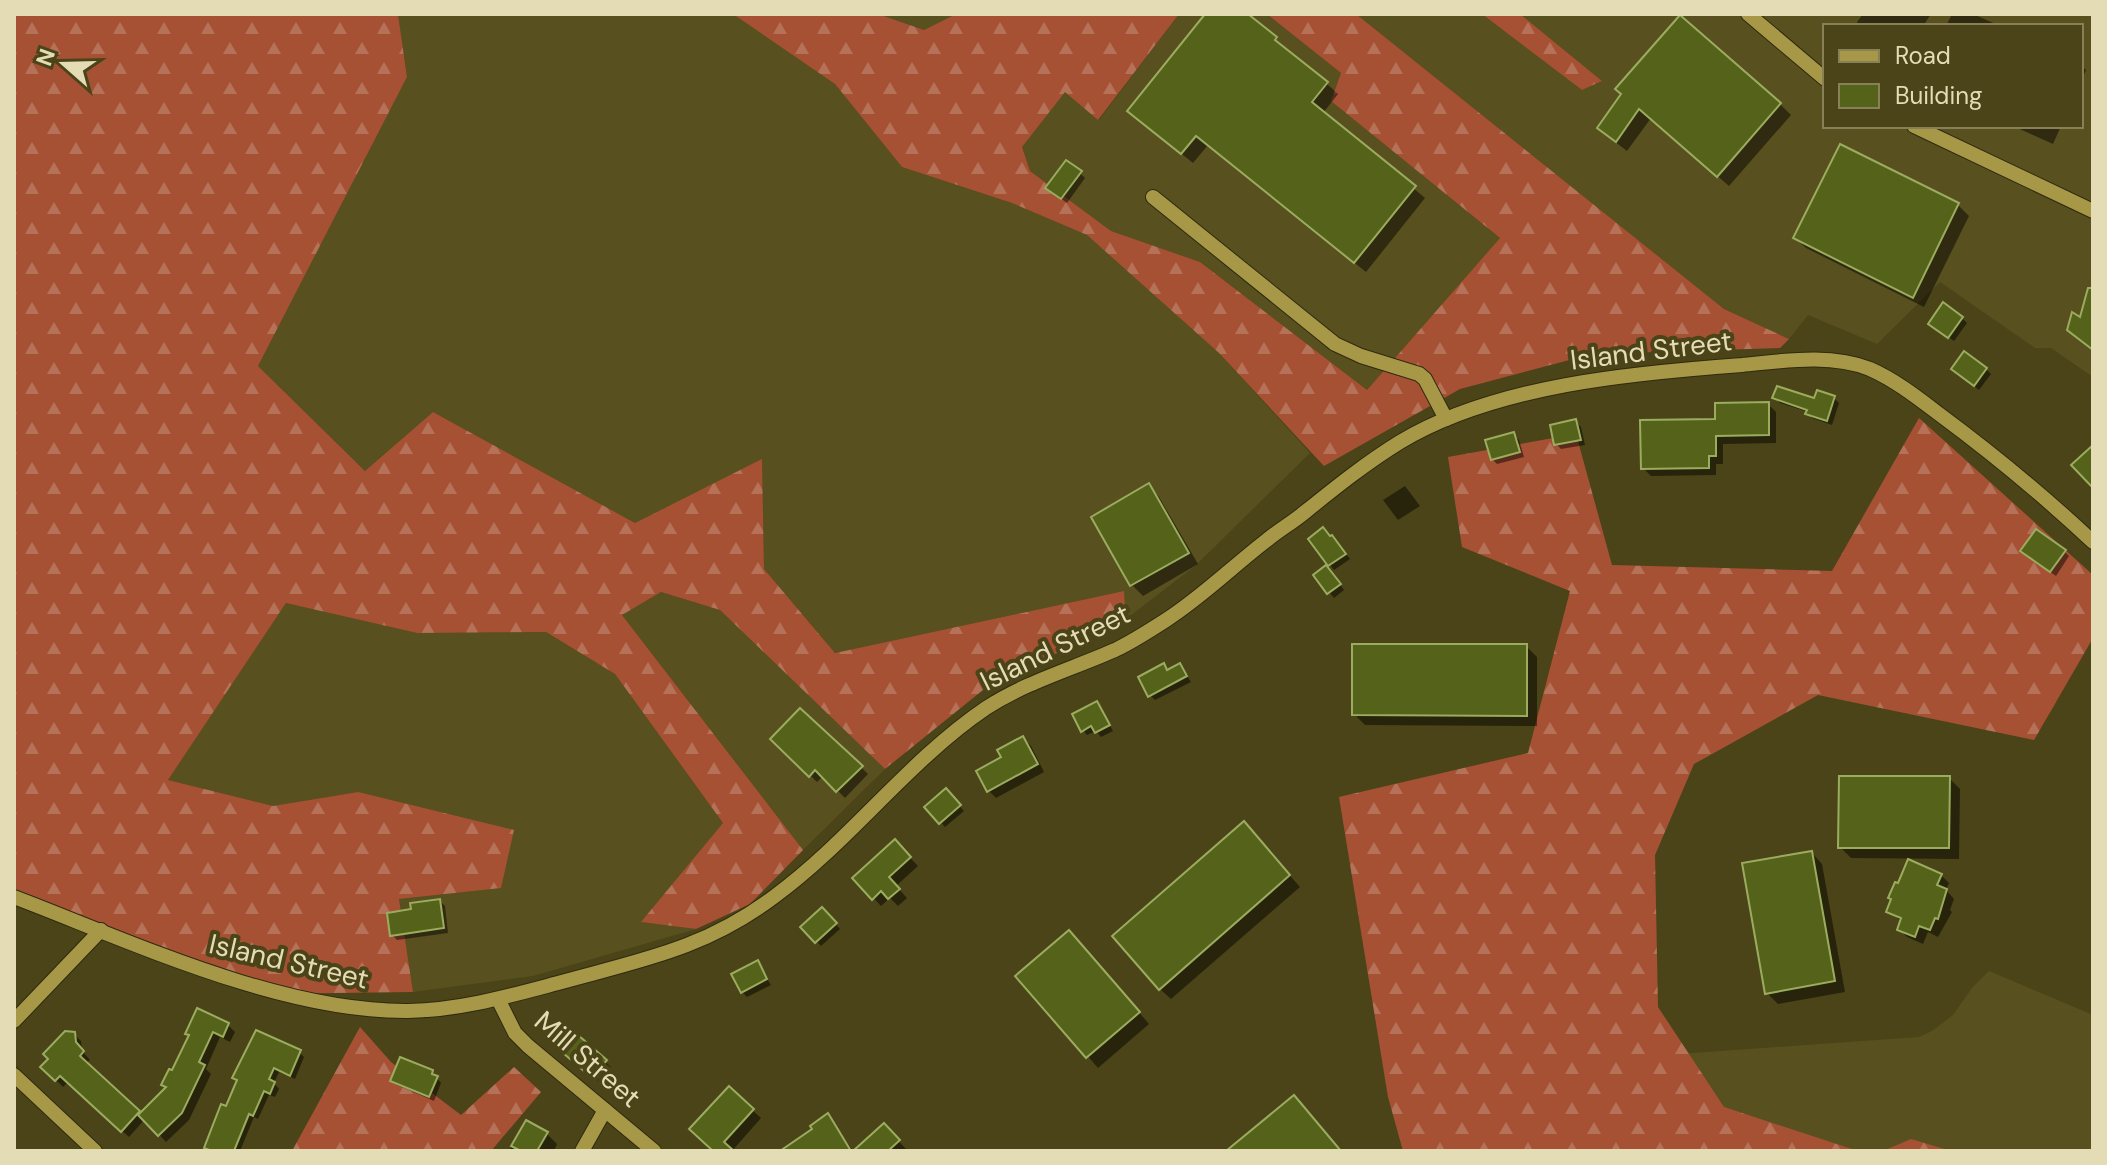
<svg xmlns="http://www.w3.org/2000/svg" width="2107" height="1165" viewBox="0 0 2107 1165" font-family="'DM Sans',sans-serif">
<style>
.built{fill:#59501f;fill-rule:evenodd}
.forest{fill:url(#forest-firs)}
.shadow{fill:#0007}
.building{fill:#54621a;stroke:#9bac5f;stroke-width:2}
.lines{fill:none;stroke-linecap:round;stroke-linejoin:round}
.minor-casing{stroke:#2e2a10;stroke-width:16}
.minor{stroke:#a79847;stroke-width:14}
.labels{text-anchor:middle;stroke-width:8;stroke-linejoin:round;paint-order:stroke}
.street-label{font-size:28px;fill:#e3dcb5;stroke:#4b4418}
</style>
<defs>
<pattern id="forest-firs" width="22" height="20" patternUnits="userSpaceOnUse" patternTransform="scale(2)"><rect width="22" height="20" fill="#a65134"/><path d="M5 1l3.5 6h-7zM16 11l3.5 6h-7z" fill="#b67258"/></pattern>
</defs>
<rect width="100%" height="100%" fill="#4b4418"/>
<g class="built">
<path d="M398 14H733L835 84 902 167 1012 203 1087 235 1219 353 1310 453 1195 566 1126 619 1124 591 835 653 764 569 762 460 635 523 433 412 365 471 258 366 407 77Z"/>
<path d="M878 14H956L924 30Z"/>
<path d="M1179 14H1267L1341 73 1331 101 1500 238 1367 390 1200 262 1111 231 1030 171 1022 147 1065 91 1099 120Z"/>
<path d="M1356 14H1482L1582 90 1602 81 1520 14H2093V377L2051 348H2035L1940 282 1877 344 1808 315 1789 339 1724 309ZM1825 26H2081V126H1825Z"/>
<path d="M661 592 720 610 885 769 803 850 622 615Z"/>
<path d="M286 603 417 633 546 632 615 674 723 823 642 922 696 929 533 976 413 992 399 899 500 888 358 792 273 806 168 780Z"/>
<path d="M1989 971 2093 1015V1151H1730L1637 1057 1919 1037 1932 1031 1953 1015 1972 988Z"/>
</g>
<g class="forest">
<path d="M14 14H398L407 77 258 366 365 471 433 412 635 523 762 459 764 569 835 653 1124 591 1126 619 983 690 885 769 720 610 661 592 622 615 803 850 750 904 696 929 641 922 723 823 615 674 546 632 417 633 286 603 168 780 273 806 358 792 514 830 501 888 399 899 413 992 255 994 14 894Z"/>
<path d="M733 14H878L924 30 956 14H1179L1098 120 1065 92 1022 147 1030 171 1111 231 1200 262 1367 390 1500 238 1331 101 1341 73 1267 14H1356L1724 309 1789 339 1780 348 1592 354 1460 389 1324 466 1219 353 1087 235 1012 203 902 167 835 84Z"/>
<path d="M1482 14H1520L1602 81 1582 90Z"/>
<path d="M1919 418 2093 575V638L2034 740 1818 695 1694 764 1655 855 1658 1007 1724 1107 1858 1151H1403L1388 1097 1339 797 1528 753 1570 591 1462 547 1448 457 1576 434 1612 565 1832 571Z"/>
<path d="M360 1027 391 1062 461 1115 514 1067 541 1092 491 1151H292Z"/>
<path d="M1911 1139 1951 1151H1883Z"/>
</g>
<g class="shadow">
<path d="M1208 14H1244L1327 84 1338 94 1323 113 1425 198 1366 272 1208 145 1193 163 1141 121Z"/>
<path d="M1863 14H1931L1923 26H1860L1857 22Z"/>
<path d="M1952 14H1973L2000 26H1946Z"/>
<path d="M2081 66 2086 70 2081 81Z"/>
<path d="M1623 94 1780 104 1791 115 1729 186 1651 118 1627 151 1610 138 1599 128Z"/>
<path d="M2013 126H2061L2053 144Z"/>
<path d="M1080 173 1085 178 1067 203 1053 193Z"/>
<path d="M1958 205 1969 216 1924 307 1806 248 1795 238Z"/>
<path d="M1962 318 1967 323 1954 341 1936 328Z"/>
<path d="M1986 369 1991 374 1979 390 1958 374Z"/>
<path d="M1775 398 1816 401 1834 398 1839 403 1832 425 1812 418 1808 412 1780 403Z"/>
<path d="M1768 404 1776 412V443L1723 444V464H1716V475L1651 476 1643 468Z"/>
<path d="M1576 422 1581 427 1585 445 1561 449 1556 444Z"/>
<path d="M1514 435 1519 440 1524 457 1497 464 1492 459Z"/>
<path d="M1149 486 1159 497 1198 564 1143 596 1132 585 1094 517Z"/>
<path d="M1405 486 1420 506 1398 520 1383 500Z"/>
<path d="M1310 539 1337 542 1350 559 1334 570Z"/>
<path d="M2064 551 2069 556 2056 576 2028 556Z"/>
<path d="M1331 572 1344 590 1334 598 1316 575Z"/>
<path d="M1526 646 1537 657V726L1365 725 1354 714Z"/>
<path d="M1163 665 1169 671 1180 665 1191 682 1155 700 1150 695Z"/>
<path d="M1097 703 1113 731 1101 737 1096 731 1087 735 1083 730Z"/>
<path d="M1023 738 1031 746 1044 772 996 798 988 790 1004 758Z"/>
<path d="M773 739 848 754 868 774 845 798 823 776 817 782Z"/>
<path d="M1949 778 1960 789 1959 859 1851 858 1840 847Z"/>
<path d="M946 791 964 811 945 827 927 807Z"/>
<path d="M1254 835 1300 887 1171 999 1160 989Z"/>
<path d="M895 842 918 866 896 886 907 898 898 906 890 898 881 906 855 878Z"/>
<path d="M1812 853 1822 864 1845 992 1778 1004 1767 993Z"/>
<path d="M1941 875 1949 883 1946 890 1954 899 1950 910 1952 912 1938 937 1928 932 1923 944 1907 937 1899 929 1902 922 1889 911Z"/>
<path d="M440 901 445 906 448 933 397 940 392 935Z"/>
<path d="M822 909 840 929 821 946 803 927Z"/>
<path d="M1079 943 1149 1024 1098 1068 1018 976Z"/>
<path d="M757 963 771 985 747 997 742 992Z"/>
<path d="M198 1011 228 1025 235 1032 230 1042 220 1037 206 1069 211 1074 189 1120 166 1142 145 1119 129 1137 68 1082 63 1087 43 1067 74 1034 81 1041 82 1051 90 1060 85 1064 141 1115 168 1088 190 1036Z"/>
<path d="M571 1032 611 1067 598 1081 563 1051Z"/>
<path d="M299 1052 304 1057 295 1079 279 1072 274 1083 279 1089 275 1097 269 1095 258 1119 254 1117 240 1151H205L222 1106 227 1108 238 1082 234 1078Z"/>
<path d="M432 1072 441 1083 434 1101 397 1085 392 1080Z"/>
<path d="M729 1089 761 1118 732 1151H716Z"/>
<path d="M828 1116 853 1151H783L815 1130Z"/>
<path d="M526 1122 547 1134 557 1144 554 1151H509Z"/>
<path d="M884 1126 906 1149 856 1151Z"/>
</g>
<g class="building">
<path d="M1205 14H1248L1277 37 1275 40 1328 82 1312 102 1416 186 1354 263 1196 136 1181 154 1127 111Z"/>
<path d="M1680 15 1781 103 1717 177 1639 109 1616 142 1597 128 1621 94 1615 89Z"/>
<path d="M1840 144 1959 203 1913 298 1793 238Z"/>
<path d="M1066 160 1082 171 1061 199 1045 188Z"/>
<path d="M2088 288H2093V350L2067 330 2072 312 2080 317Z"/>
<path d="M1943 302 1963 317 1948 338 1928 324Z"/>
<path d="M1964 351 1987 368 1974 386 1951 369Z"/>
<path d="M1777 386 1814 398 1817 390 1835 396 1827 421 1805 414 1807 410 1772 398Z"/>
<path d="M1769 402V435L1716 436V456H1709V468L1641 469 1640 420 1715 419V403Z"/>
<path d="M1576 419 1581 440 1554 445 1550 425Z"/>
<path d="M1514 432 1520 452 1491 460 1485 440Z"/>
<path d="M2093 445V488L2071 465Z"/>
<path d="M1149 483 1189 553 1130 586 1091 517Z"/>
<path d="M1323 527 1330 536 1332 535 1346 554 1328 566 1308 539Z"/>
<path d="M2036 529 2066 550 2050 572 2020 551Z"/>
<path d="M1326 565 1341 584 1327 594 1313 575Z"/>
<path d="M1352 644H1527V716L1352 715Z"/>
<path d="M1164 663 1167 670 1180 663 1187 676 1148 697 1138 677Z"/>
<path d="M1097 701 1110 725 1095 733 1091 726 1081 732 1072 714Z"/>
<path d="M800 708 863 766 836 792 815 770 809 777 770 739Z"/>
<path d="M1023 736 1038 764 987 792 976 771 1001 757 997 750Z"/>
<path d="M1839 776H1950L1949 848H1838Z"/>
<path d="M946 788 961 805 939 824 924 807Z"/>
<path d="M1244 821 1290 875 1159 990 1112 936Z"/>
<path d="M895 839 911 857 889 877 900 889 888 899 881 891 872 900 852 878Z"/>
<path d="M1812 851 1835 981 1765 994 1742 863Z"/>
<path d="M1908 859 1942 874 1937 885 1947 889 1938 919 1935 918 1930 930 1919 926 1915 937 1897 930 1901 918 1886 912 1891 899 1888 898 1895 882 1898 883Z"/>
<path d="M440 899 444 928 390 936 387 913 411 909 410 903Z"/>
<path d="M822 907 837 923 815 943 800 927Z"/>
<path d="M1069 930 1140 1012 1086 1058 1015 976Z"/>
<path d="M758 960 767 979 741 993 731 974Z"/>
<path d="M197 1008 229 1023 223 1037 213 1032 199 1062 205 1065 182 1113 158 1136 138 1115 166 1087 161 1085 169 1069 172 1070 189 1035 185 1034Z"/>
<path d="M571 1029 607 1060 592 1078 556 1047Z"/>
<path d="M256 1030 301 1050 290 1076 274 1068 269 1079 275 1082 270 1094 264 1091 253 1116 249 1114 234 1151H212L204 1148 221 1104 226 1106 237 1080 232 1078Z"/>
<path d="M65 1031 75 1032 76 1042 84 1051 80 1056 140 1111 121 1132 60 1076 55 1081 40 1067 48 1059 43 1054Z"/>
<path d="M400 1057 433 1070 432 1074 438 1076 429 1097 390 1081Z"/>
<path d="M729 1086 754 1109 724 1142 734 1151H713L689 1129Z"/>
<path d="M1294 1095 1341 1151H1226Z"/>
<path d="M828 1113 851 1151H780L812 1129 810 1126Z"/>
<path d="M526 1120 548 1132 537 1151H521L511 1146Z"/>
<path d="M884 1123 900 1140 888 1151H853Z"/>
</g>
<g class="lines">
<g class="minor-casing">
<g id="minor">
<path d="M1748 14 1825 79"/>
<path d="M1914 126 2093 211"/>
<path d="M1153 197 1335 344 1361 356 1419 374 1425 379 1446 419"/>
<path d="M14 897C132 942 281 1012 408 1011 460 1010 509 996 558 983 641 960 705 949 775 896 851 840 908 761 986 708 1026 682 1072 669 1115 650 1132 642 1149 631 1166 620 1202 597 1233 566 1267 540 1279 530 1293 522 1305 512 1336 487 1366 463 1400 442 1495 385 1633 373 1742 365 1783 361 1831 353 1870 369 1895 380 1918 398 1939 414 1993 454 2044 496 2093 542"/>
<path d="M498 999 515 1033 528 1046 654 1151"/>
<path d="M14 1021 101 930"/>
<path d="M14 1075 95 1151"/>
<path d="M582 1151 605 1110"/>
</g>
</g>
<use href="#minor" class="minor"/>
</g>
<g class="labels">
<g class="street-label">
<text transform="translate(1651 350) rotate(-7)" y="10">Island Street</text>
<text transform="translate(1055 647) rotate(-26)" y="10">Island Street</text>
<text transform="translate(289 961) rotate(13)" y="10">Island Street</text>
<text transform="translate(588 1059) rotate(41)" y="10">Mill Street</text>
</g>
</g>
<rect width="2107" height="1165" fill="none" stroke="#e3dcb5" stroke-width="32"/>
<rect x="1823" y="24" width="260" height="104" fill="#4b4418" stroke="#888157" stroke-width="2"/>
<rect x="1839" y="50" width="40" height="12" fill="#a79847" stroke="#888157" stroke-width="2"/>
<text x="1895" y="64" font-size="24" fill="#e3dcb5">Road</text>
<rect x="1839" y="84" width="40" height="24" fill="#54621a" stroke="#888157" stroke-width="2"/>
<text x="1895" y="104" font-size="24" fill="#e3dcb5">Building</text>
<g transform="translate(64 64) rotate(290)" stroke="#4b4418" stroke-width="6" paint-order="stroke">
<path d="M0-6L14 30L0 20L-14 30Z" fill="#e3dcb5"/>
<text y="-12" font-size="22" font-weight="bold" text-anchor="middle" fill="#e3dcb5">N</text>
</g>
</svg>
